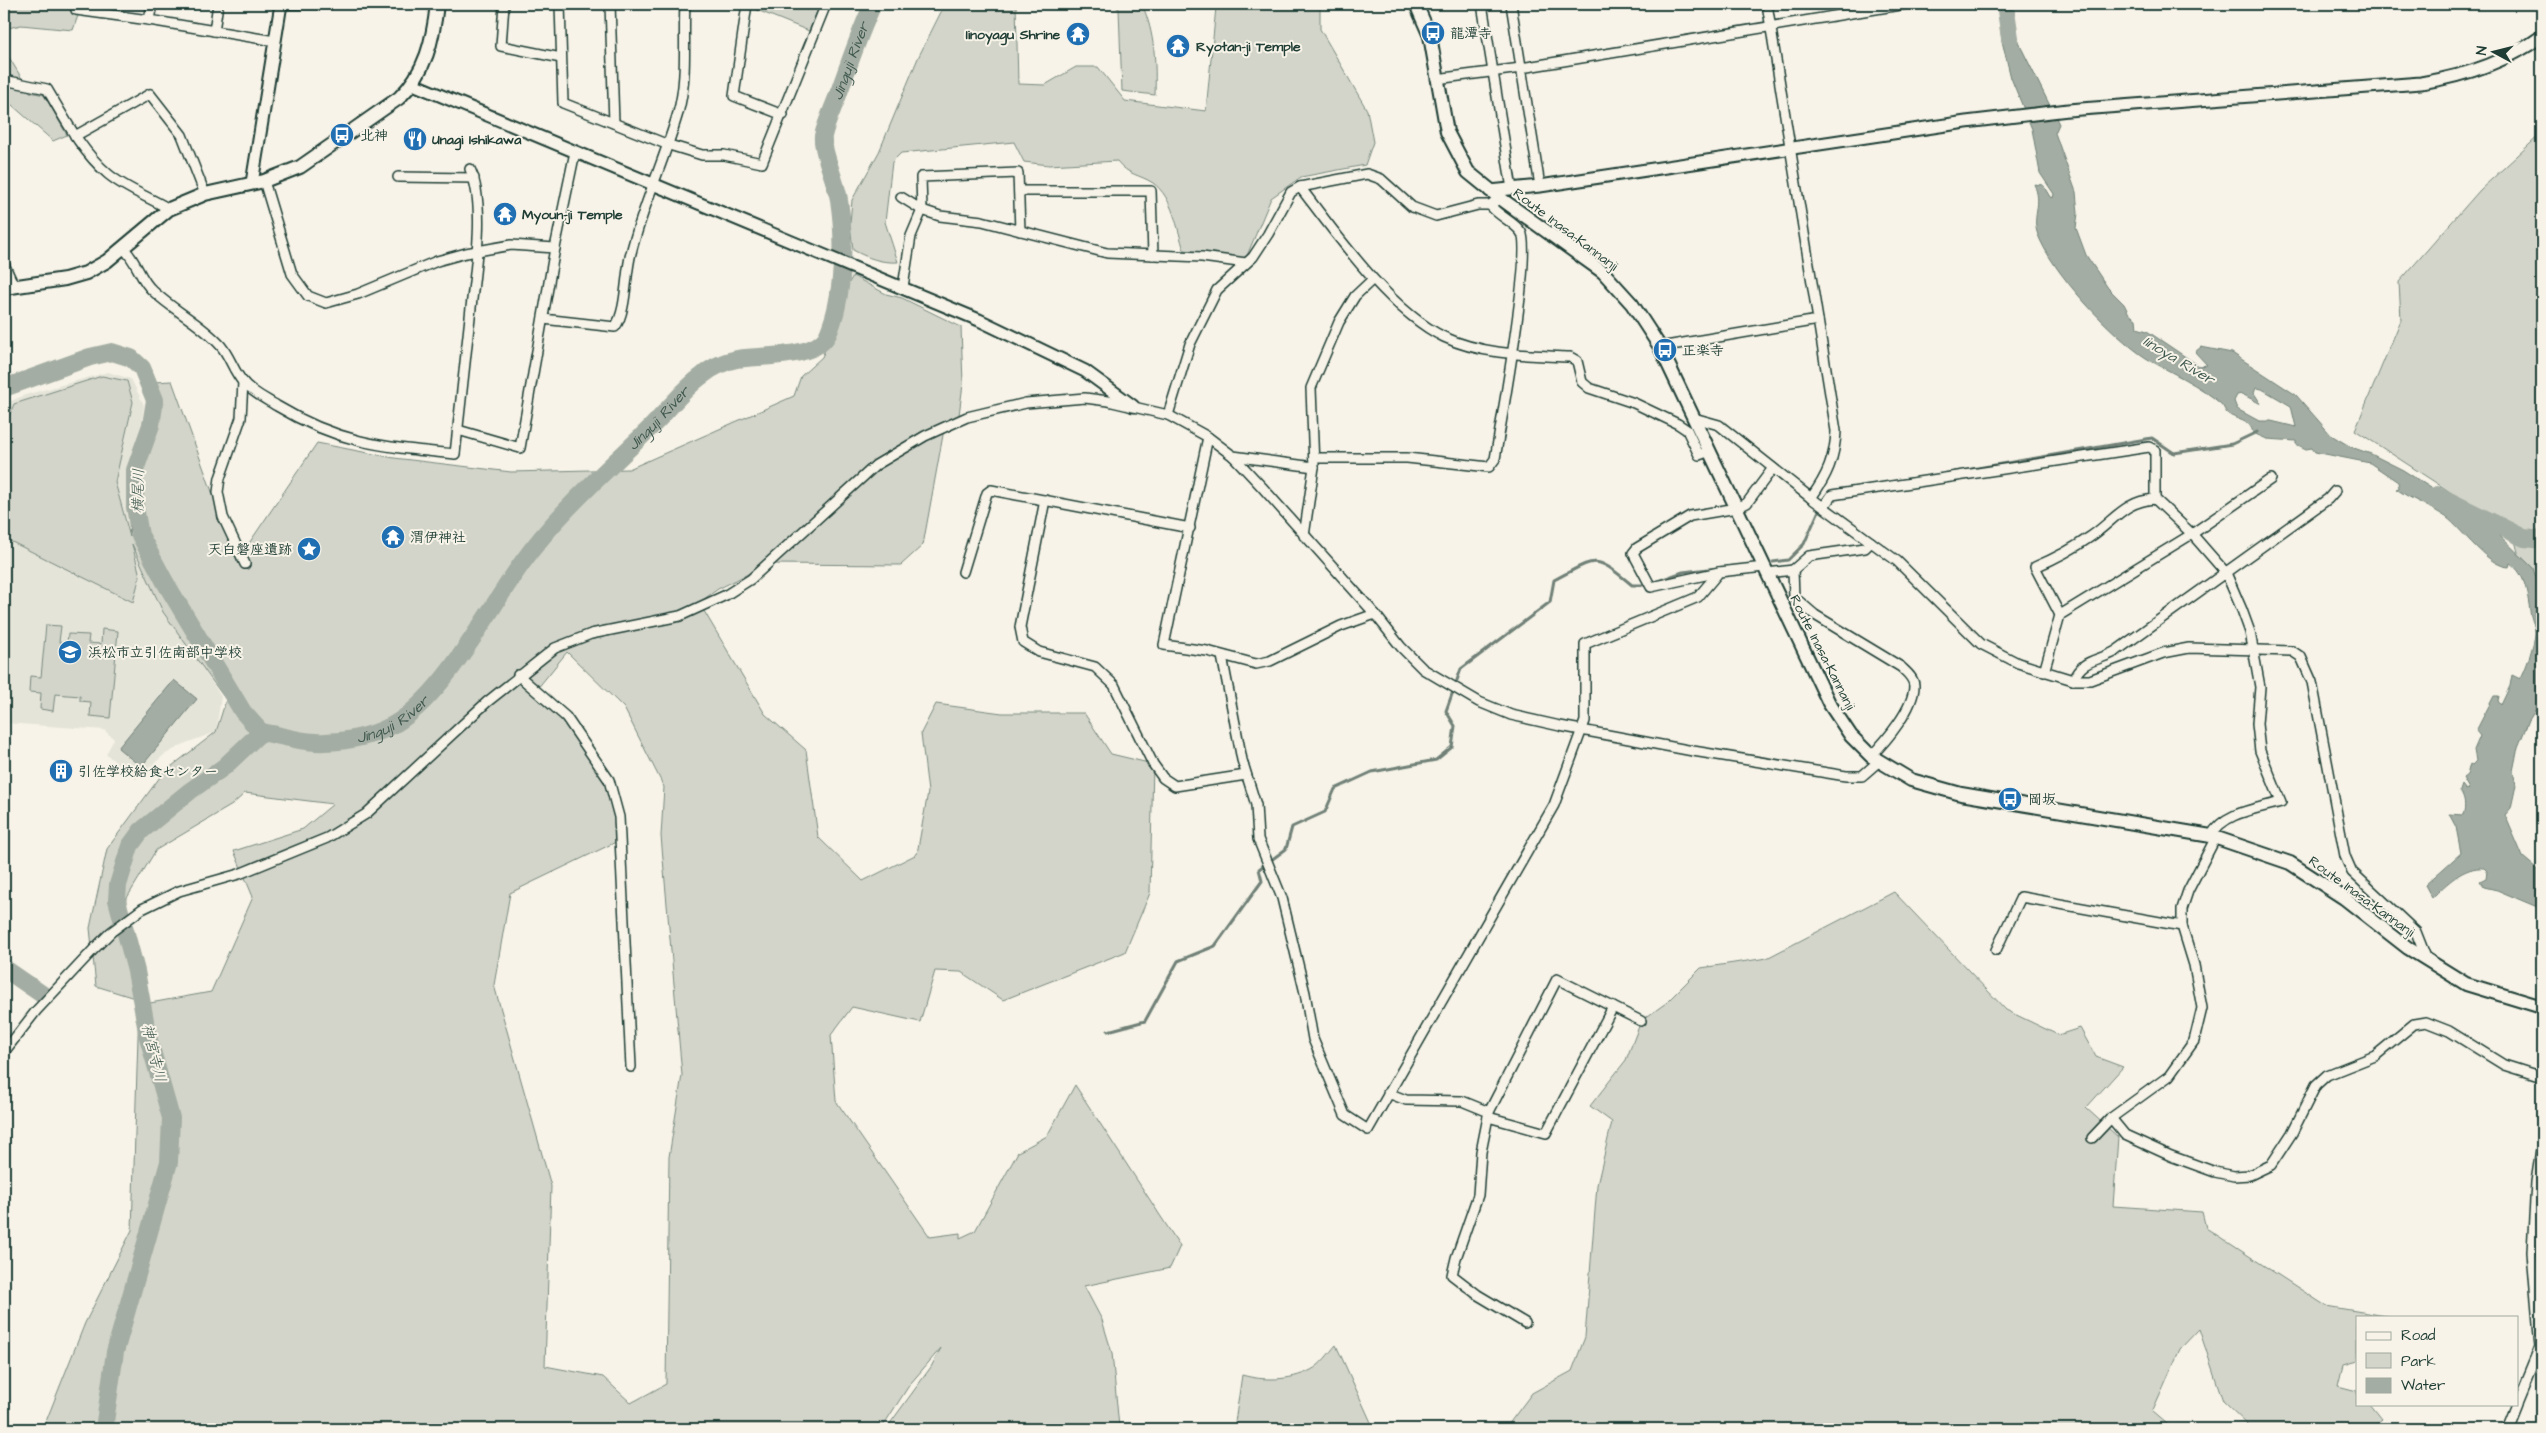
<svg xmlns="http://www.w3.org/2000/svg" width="2546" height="1433" viewBox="0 0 2546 1433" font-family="'Architects Daughter','Klee One',sans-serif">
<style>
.built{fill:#e5e4d9}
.green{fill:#d3d5ca;stroke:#79897f;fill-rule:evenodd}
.water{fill:#a4ada3;stroke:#6f8077;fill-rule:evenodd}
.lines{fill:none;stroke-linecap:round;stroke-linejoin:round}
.stream{stroke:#6f8077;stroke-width:3}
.river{stroke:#a4ada3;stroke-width:18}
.minor-casing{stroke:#1f3d34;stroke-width:12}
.tertiary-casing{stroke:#1f3d34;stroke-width:15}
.secondary-casing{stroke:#1f3d34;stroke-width:16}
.minor{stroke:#f7f3e8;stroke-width:9}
.tertiary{stroke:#f7f3e8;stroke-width:11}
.secondary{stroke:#f7f3e8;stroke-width:12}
.labels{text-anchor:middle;stroke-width:4;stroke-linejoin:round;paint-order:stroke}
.poi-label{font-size:14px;font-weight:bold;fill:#1f3d34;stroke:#f7f3e8;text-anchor:start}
.street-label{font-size:14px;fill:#1f3d34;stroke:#f7f3e8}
.water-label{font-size:15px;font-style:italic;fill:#405950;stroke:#f7f3e8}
</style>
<rect width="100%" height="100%" fill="#f7f3e8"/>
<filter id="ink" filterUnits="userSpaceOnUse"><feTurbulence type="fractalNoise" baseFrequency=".02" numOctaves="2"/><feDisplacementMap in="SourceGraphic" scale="10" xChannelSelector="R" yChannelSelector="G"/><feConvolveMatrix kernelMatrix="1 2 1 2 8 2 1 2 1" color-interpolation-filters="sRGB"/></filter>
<g filter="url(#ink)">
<path class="built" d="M108 372 131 379 144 405 141 428 127 487 130 536 164 601 221 697 216 732 186 743 164 755 136 779 106 754 114 739 104 730 4 723V404L25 395Z"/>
<g class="green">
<path d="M4 4H82L73 30 21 25 4 29Z"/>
<path d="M752 4H820L809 31 752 8Z"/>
<path d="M945 4H1016L1018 84 1045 85 1076 67H1098L1125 101 1206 111 1216 7 1218 4H1320V29L1367 110 1373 142 1365 165 1301 177 1271 198 1246 258 1184 250C1177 229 1173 197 1153 183 1139 174 1129 176 1117 161L1049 165 1024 162 1014 142 901 153 892 162 885 222 898 262C881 263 868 258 853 250L850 224 852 200 879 152 918 58Z"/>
<path d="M1111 4H1142C1155 34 1156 63 1155 95L1122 91 1119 9Z"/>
<path d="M4 49 30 92 44 95 67 135 53 141 4 98Z"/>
<path d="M2542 133V645L2513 533 2355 430 2401 320 2399 282 2480 190Z"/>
<path d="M853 276 886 294 902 298 961 327 963 384 959 415 945 424 923 545 901 565 768 564 718 589 690 609 701 606 765 714 806 750 818 837 863 881 917 854 928 792 921 733 936 704 1002 713H1084L1111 754 1153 764 1150 893 1125 952 1003 1000 961 972 935 971 920 1022 852 1007 831 1035 836 1101 930 1237 960 1233V1238L975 1231 1018 1152 1047 1136 1075 1085 1180 1246 1170 1268 1084 1286 1102 1320 1112 1353 1119 1427 1123 1429H886L931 1367 941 1348 910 1384 881 1429H43L85 1323 132 1230 139 1005 211 992 253 897 234 851 303 829 333 804 245 793 232 805 156 850 116 916 141 1000 96 986 90 928 107 849 163 773 216 732 226 700 163 612 132 544 140 576 133 602 4 538V428L14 404 102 376 127 381 133 402 115 482 130 537 127 487 153 382 172 381 237 561 317 443 394 458 511 472 629 469 794 396 801 376 822 357 834 328 836 304ZM567 652 624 708 664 787 661 836 682 1075 669 1157 666 1384 631 1403 603 1377 545 1366 551 1186 494 985 510 893 620 840 609 780 569 722 537 689Z"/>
<path d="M46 625 61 626 59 642 67 643 68 634 89 635 88 643 101 644 102 629 118 631 110 718 90 716 91 702 80 701V696L55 694 53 711 40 709 41 693 29 692 30 676 41 677Z"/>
<path d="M1894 892 2006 1010 2058 1035 2080 1028 2096 1057 2123 1067 2086 1108 2118 1137 2113 1206 2202 1212 2206 1228 2326 1306 2392 1317H2357V1361L2343 1365 2338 1386 2357 1391V1404H2370L2382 1419 2370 1429H2252L2223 1401 2199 1329 2180 1349 2152 1412 2172 1429H1505L1532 1393 1572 1371 1585 1337 1597 1185 1612 1122 1590 1106 1626 1060 1641 1021 1666 1003 1701 968 1767 958Z"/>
<path d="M1336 1345 1374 1429H1234L1242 1375C1263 1381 1290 1381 1311 1370 1321 1365 1329 1353 1336 1345Z"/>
</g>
<g class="water">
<path d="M2010 14 2011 27 2059 124 2055 133 2076 192 2078 213 2076 228 2086 255 2108 288 2124 304 2129 314 2136 319 2137 328 2147 331 2199 366 2207 365 2195 352 2201 347 2232 353 2296 395 2331 435 2351 447 2371 454 2403 470 2456 504 2494 530 2533 568 2535 575 2542 585V700L2529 720 2518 747 2513 771 2516 785 2511 808 2505 815 2523 857 2542 873V909L2497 890 2484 887 2480 881 2486 878 2487 871 2484 868C2464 866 2446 884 2432 898L2425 885 2461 853 2456 827 2449 814 2463 815C2466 807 2465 797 2460 791L2462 785 2466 790 2469 789 2463 778 2467 775 2470 764 2472 765 2476 761 2474 750 2480 736 2476 731 2494 696H2499L2498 701 2501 705 2510 686 2512 675 2520 679C2525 673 2536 639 2535 631 2535 626 2532 621 2531 616 2527 596 2527 575 2510 563L2509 567C2487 566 2463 530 2446 517 2430 506 2412 500 2396 489L2399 488 2398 482 2370 463 2315 452 2312 448 2306 449 2296 444V441L2267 439 2253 433C2251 419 2236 421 2227 413 2225 411 2224 407 2221 404 2200 385 2171 373 2146 358 2112 336 2050 271 2037 232 2032 215 2043 204 2034 184L2043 185 2050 197 2053 198 2054 194 2040 173 2032 129 2011 78 2002 41 1999 17ZM2256 388 2262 389 2291 406 2296 427 2271 421H2259L2237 409 2234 401 2237 395 2242 394 2261 404 2254 393Z"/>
<path d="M174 680 197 699 141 767 118 748Z"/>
</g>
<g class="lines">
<g class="stream">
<path d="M1943 474 2152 438 2174 453 2232 444 2257 432"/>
<path d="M1773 562 1788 560 1804 544 1821 506"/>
<path d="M1655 582 1683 572 1717 568"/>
<path d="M1108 1031 1145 1021 1178 961 1215 946 1262 881 1259 869 1286 849 1292 827 1325 812 1335 789 1372 772 1436 760 1452 747 1455 726 1446 711 1461 669 1550 602 1554 580C1597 558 1593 553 1632 585H1647"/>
</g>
<g class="river">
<path d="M2005 4 2010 38"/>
<path d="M4 388 90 357 112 352 131 358 142 368 155 400 151 425 135 470V507L140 535 165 582 243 712 261 732"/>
<path d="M2437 495 2524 538 2542 540"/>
<path d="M4 968 46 997"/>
<path id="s1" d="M104 1429 115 1352 169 1162 171 1118 148 1037 136 971 117 900 118 885 130 846 141 831 190 791 224 767 261 732C279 735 297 741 315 742 338 743 368 738 389 727 441 702 488 610 522 563 559 511 608 470 653 425 670 408 683 389 703 375 712 367 726 361 737 359 761 355 817 359 828 334 844 298 845 239 839 200 837 184 821 149 823 136 826 123 833 108 838 95 849 64 859 34 873 4"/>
</g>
<g class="minor-casing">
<g id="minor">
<path d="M79 4 76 10 149 20"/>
<path d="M152 4 149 20 275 41"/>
<path d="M281 4H331"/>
<path d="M504 4 501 46 561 58"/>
<path d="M560 4 563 103 666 144 702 155H724L762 163 826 4"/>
<path d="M610 4 614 123"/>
<path d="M747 4 734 96 783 115"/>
<path d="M1482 4 1512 189"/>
<path d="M1511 4 1540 186"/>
<path d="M1767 4 1836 431C1835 458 1827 476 1811 498"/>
<path d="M214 31 218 4"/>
<path d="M1436 79 1521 68 1906 4"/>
<path d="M4 80 47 89C65 119 81 151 108 174 126 189 149 197 169 209"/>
<path d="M75 136 150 94 182 135 205 194"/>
<path d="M398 177 474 178"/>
<path d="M264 181 292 274 308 296 326 303 358 294 437 261 466 253 511 245 555 248 575 152"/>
<path d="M1300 187C1336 234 1390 311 1444 337 1482 355 1529 355 1570 357L1577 361 1582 382 1589 388 1634 403 1678 424 1687 430 1699 455 1710 451"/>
<path d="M1019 191H1151L1153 255"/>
<path d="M901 197 922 210 940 216 982 221 1107 253 1202 257 1246 263"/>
<path d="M123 248C137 260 139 279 153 291 174 311 202 324 221 346 230 357 234 372 243 382 251 392 266 399 277 406 340 444 385 447 455 454 460 408 465 362 470 317 474 276 487 206 470 169"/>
<path d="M4 264 14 286"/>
<path d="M903 287 911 236 922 210 921 177 1018 173 1020 231"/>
<path d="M543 319 615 327C627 311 625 274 631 253 643 205 664 161 678 113 688 78 683 40 685 4"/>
<path d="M1660 347 1818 320"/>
<path d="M243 382 241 418 220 478 218 492 223 517 245 564"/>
<path d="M1168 415 1190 344 1217 290 1253 257 1268 234 1291 192 1300 187 1367 174 1381 179 1412 207 1436 216 1478 205H1490L1500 198"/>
<path d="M1694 418 1719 425 1811 498 1897 561 1981 644 2018 663 2073 680H2090L2163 653 2189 648 2292 651 2301 657 2312 682 2345 856 2352 872 2416 932 2427 960"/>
<path d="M458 430 520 448 555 248"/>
<path d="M1208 437 1164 645 1207 651 1256 664 1270 661 1341 626 1375 614"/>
<path d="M1233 456 1314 467"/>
<path d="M1314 458H1407L1489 467 1495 459C1500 428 1533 249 1521 232 1513 221 1498 216 1490 205"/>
<path d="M1045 500 1020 627 1023 642 1039 652 1095 667 1114 685 1153 764 1163 778 1175 786 1246 775"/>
<path d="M1824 506 1832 495 2149 447 2155 450V499L2192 534 2226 573 2242 610 2250 632 2260 687 2257 724 2260 751 2281 802C2257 809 2223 812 2211 836"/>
<path d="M1304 536 1314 467 1311 388 1339 322 1355 296 1373 279"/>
<path d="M1793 570 1809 556 1865 548 1871 542"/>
<path d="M963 572 987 493 991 490 1190 528"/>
<path d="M1719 572 1651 587 1633 553 1637 548 1690 516 1737 508 1747 503 1773 468"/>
<path d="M1767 573 1793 570 1794 597 1815 615 1901 667C1906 672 1914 678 1914 686 1914 708 1886 741 1871 756"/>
<path d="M2060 615 2035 567C2054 559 2073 549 2090 537 2114 521 2124 501 2155 499"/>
<path d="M1222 656 1242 760 1256 805 1258 839 1282 898 1305 993 1313 1039 1345 1115 1368 1130 1554 805 1585 721V644L1698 597 1719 572 1764 567"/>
<path d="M2044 672 2060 615 2192 534 2271 479"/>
<path d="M518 675 566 717 609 780 619 817 631 1067"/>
<path d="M2073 680C2083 658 2097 662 2116 651L2328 499 2335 491"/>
<path d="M1996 950 2021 897 2182 926"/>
<path d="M4 1052 36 1011 95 948 111 932 142 909 179 891 239 874 327 838 366 814 487 702 555 648 591 634 680 616 726 595 751 579 876 465 925 436 967 417 1026 403 1085 398 1108 401 1168 415 1208 437 1233 456 1262 487 1375 614 1401 647 1423 669 1479 702 1511 715 1560 726 1693 751 1846 776H1862L1878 762"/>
<path d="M1388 1093 1406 1100 1462 1101 1489 1112 1481 1152 1478 1195 1456 1258 1452 1275 1478 1295 1525 1323"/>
<path d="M1489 1112 1557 979 1641 1021"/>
<path d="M1488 1117 1546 1133 1613 1007"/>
<path d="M2111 1118 2125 1135 2171 1156 2215 1172 2234 1176 2250 1175 2271 1165 2292 1133 2316 1085 2327 1075 2375 1056 2414 1024 2426 1022 2449 1031 2504 1065 2542 1077"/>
<path d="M2092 1138 2111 1118 2169 1076 2194 1041 2202 1008 2194 965 2182 926V909L2188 891 2216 837"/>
<path d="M2517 1403 2540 1347 2532 1252 2536 1182 2542 1143"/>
<path d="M2507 1429 2517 1404"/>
</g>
</g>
<g class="tertiary-casing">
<g id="tertiary">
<path d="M413 84 979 320 1085 371 1133 406"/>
<path d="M252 183 281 4"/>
<path d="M1490 191 1540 186 1966 122 2068 110 2421 83C2464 76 2507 62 2542 36"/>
</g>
</g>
<g class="secondary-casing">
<g id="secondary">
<path d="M1416 4 1430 36 1447 132 1468 172 1500 198 1603 272 1632 304 1660 347 1829 703 1851 736 1871 756 1911 780 1961 794 2211 836 2290 863 2344 898 2408 948 2466 984 2542 1007"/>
<path d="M4 288 65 279 86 273 107 261 169 209 205 194 264 181 300 167 399 98C426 72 433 40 437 4"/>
</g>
</g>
<use href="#minor" class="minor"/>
<use href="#tertiary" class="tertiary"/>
<use href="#secondary" class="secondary"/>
</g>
</g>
<defs>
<g id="bus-disc" transform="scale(1.25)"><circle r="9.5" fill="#1f6fb2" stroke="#f7f3e8"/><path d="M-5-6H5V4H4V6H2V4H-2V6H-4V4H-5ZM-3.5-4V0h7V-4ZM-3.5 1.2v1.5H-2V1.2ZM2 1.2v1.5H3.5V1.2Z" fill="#fff"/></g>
<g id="temple-disc" transform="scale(1.25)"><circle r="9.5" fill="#1f6fb2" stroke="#f7f3e8"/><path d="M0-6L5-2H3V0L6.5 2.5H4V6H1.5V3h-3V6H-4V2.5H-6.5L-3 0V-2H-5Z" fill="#fff"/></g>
<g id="restaurant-disc" transform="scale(1.25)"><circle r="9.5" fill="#1f6fb2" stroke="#f7f3e8"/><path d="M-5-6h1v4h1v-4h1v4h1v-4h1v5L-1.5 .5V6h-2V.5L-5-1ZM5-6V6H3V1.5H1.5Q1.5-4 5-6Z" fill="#fff"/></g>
<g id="sight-disc" transform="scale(1.25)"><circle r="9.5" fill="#1f6fb2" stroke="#f7f3e8"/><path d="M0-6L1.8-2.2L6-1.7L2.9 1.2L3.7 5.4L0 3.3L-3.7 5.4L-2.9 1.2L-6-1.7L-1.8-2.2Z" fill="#fff"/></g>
<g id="school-disc" transform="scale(1.25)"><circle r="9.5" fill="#1f6fb2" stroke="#f7f3e8"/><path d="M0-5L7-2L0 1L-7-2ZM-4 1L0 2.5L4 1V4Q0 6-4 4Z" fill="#fff"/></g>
<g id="building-disc" transform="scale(1.25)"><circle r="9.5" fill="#1f6fb2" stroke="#f7f3e8"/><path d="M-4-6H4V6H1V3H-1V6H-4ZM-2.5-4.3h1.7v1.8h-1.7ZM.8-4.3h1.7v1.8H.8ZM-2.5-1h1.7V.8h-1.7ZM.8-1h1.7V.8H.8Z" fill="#fff"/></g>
</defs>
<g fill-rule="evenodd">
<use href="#bus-disc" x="1433" y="33"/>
<use href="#temple-disc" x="1078" y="34"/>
<use href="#temple-disc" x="1178" y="46"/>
<use href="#bus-disc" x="342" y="135"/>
<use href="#restaurant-disc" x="415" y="139"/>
<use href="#temple-disc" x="505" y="214"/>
<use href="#bus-disc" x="1665" y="350"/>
<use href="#temple-disc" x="393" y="537"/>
<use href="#sight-disc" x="309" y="549"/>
<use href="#school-disc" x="70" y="652"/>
<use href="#building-disc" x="61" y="771"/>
<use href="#bus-disc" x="2010" y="799"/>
</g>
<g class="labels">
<g class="poi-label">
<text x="1450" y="38">龍潭寺</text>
<text x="1060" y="39" text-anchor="end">Iinoyagu Shrine</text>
<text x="1196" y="51">Ryotan-ji Temple</text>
<text x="360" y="140">北神</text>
<text x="432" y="144">Unagi Ishikawa</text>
<text x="522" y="219">Myoun-ji Temple</text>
<text x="1682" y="355">正楽寺</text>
<text x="410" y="542">渭伊神社</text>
<text x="292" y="554" text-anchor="end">天白磐座遺跡</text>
<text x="88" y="657">浜松市立引佐南部中学校</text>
<text x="78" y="776">引佐学校給食センター</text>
<text x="2028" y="804">岡坂</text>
</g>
<g class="street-label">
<text transform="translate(1566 229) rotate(37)" y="5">Route Inasa-Kannanji</text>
<text transform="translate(1823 652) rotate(63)" y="5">Route Inasa-Kannanji</text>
<text transform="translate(2362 896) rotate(36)" y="5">Route Inasa-Kannanji</text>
</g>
<g class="water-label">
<text dy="5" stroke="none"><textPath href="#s1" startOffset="1798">Jinguji River</textPath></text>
<text transform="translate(2179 360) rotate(31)" y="5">Iinoya River</text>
<text dy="5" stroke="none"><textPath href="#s1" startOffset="1318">Jinguji River</textPath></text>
<text transform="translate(138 491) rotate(-89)" y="5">横尾川</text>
<text dy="5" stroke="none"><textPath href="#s1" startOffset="912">Jinguji River</textPath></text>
<text transform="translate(154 1053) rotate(76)" y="5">神宮寺川</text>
</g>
</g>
<rect width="2546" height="1433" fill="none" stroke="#f7f3e8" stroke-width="20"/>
<rect x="10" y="10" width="2526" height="1413" fill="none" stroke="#1f3d34" stroke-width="2" filter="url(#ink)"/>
<rect x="2356" y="1316" width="162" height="90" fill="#f7f3e8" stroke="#a1aaa0"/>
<rect x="2366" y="1332" width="25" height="8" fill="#f7f3e8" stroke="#a1aaa0"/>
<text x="2401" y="1340" font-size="15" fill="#1f3d34">Road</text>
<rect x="2366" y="1353" width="25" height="15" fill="#d3d5ca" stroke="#a1aaa0"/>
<text x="2401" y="1366" font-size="15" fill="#1f3d34">Park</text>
<rect x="2366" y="1378" width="25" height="15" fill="#a4ada3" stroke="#a1aaa0"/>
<text x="2401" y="1390" font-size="15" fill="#1f3d34">Water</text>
<g transform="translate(2494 52) rotate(277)" stroke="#f7f3e8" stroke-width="4" paint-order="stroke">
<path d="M0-4L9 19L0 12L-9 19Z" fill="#1f3d34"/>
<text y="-8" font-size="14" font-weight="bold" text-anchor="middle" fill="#1f3d34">N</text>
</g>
</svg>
